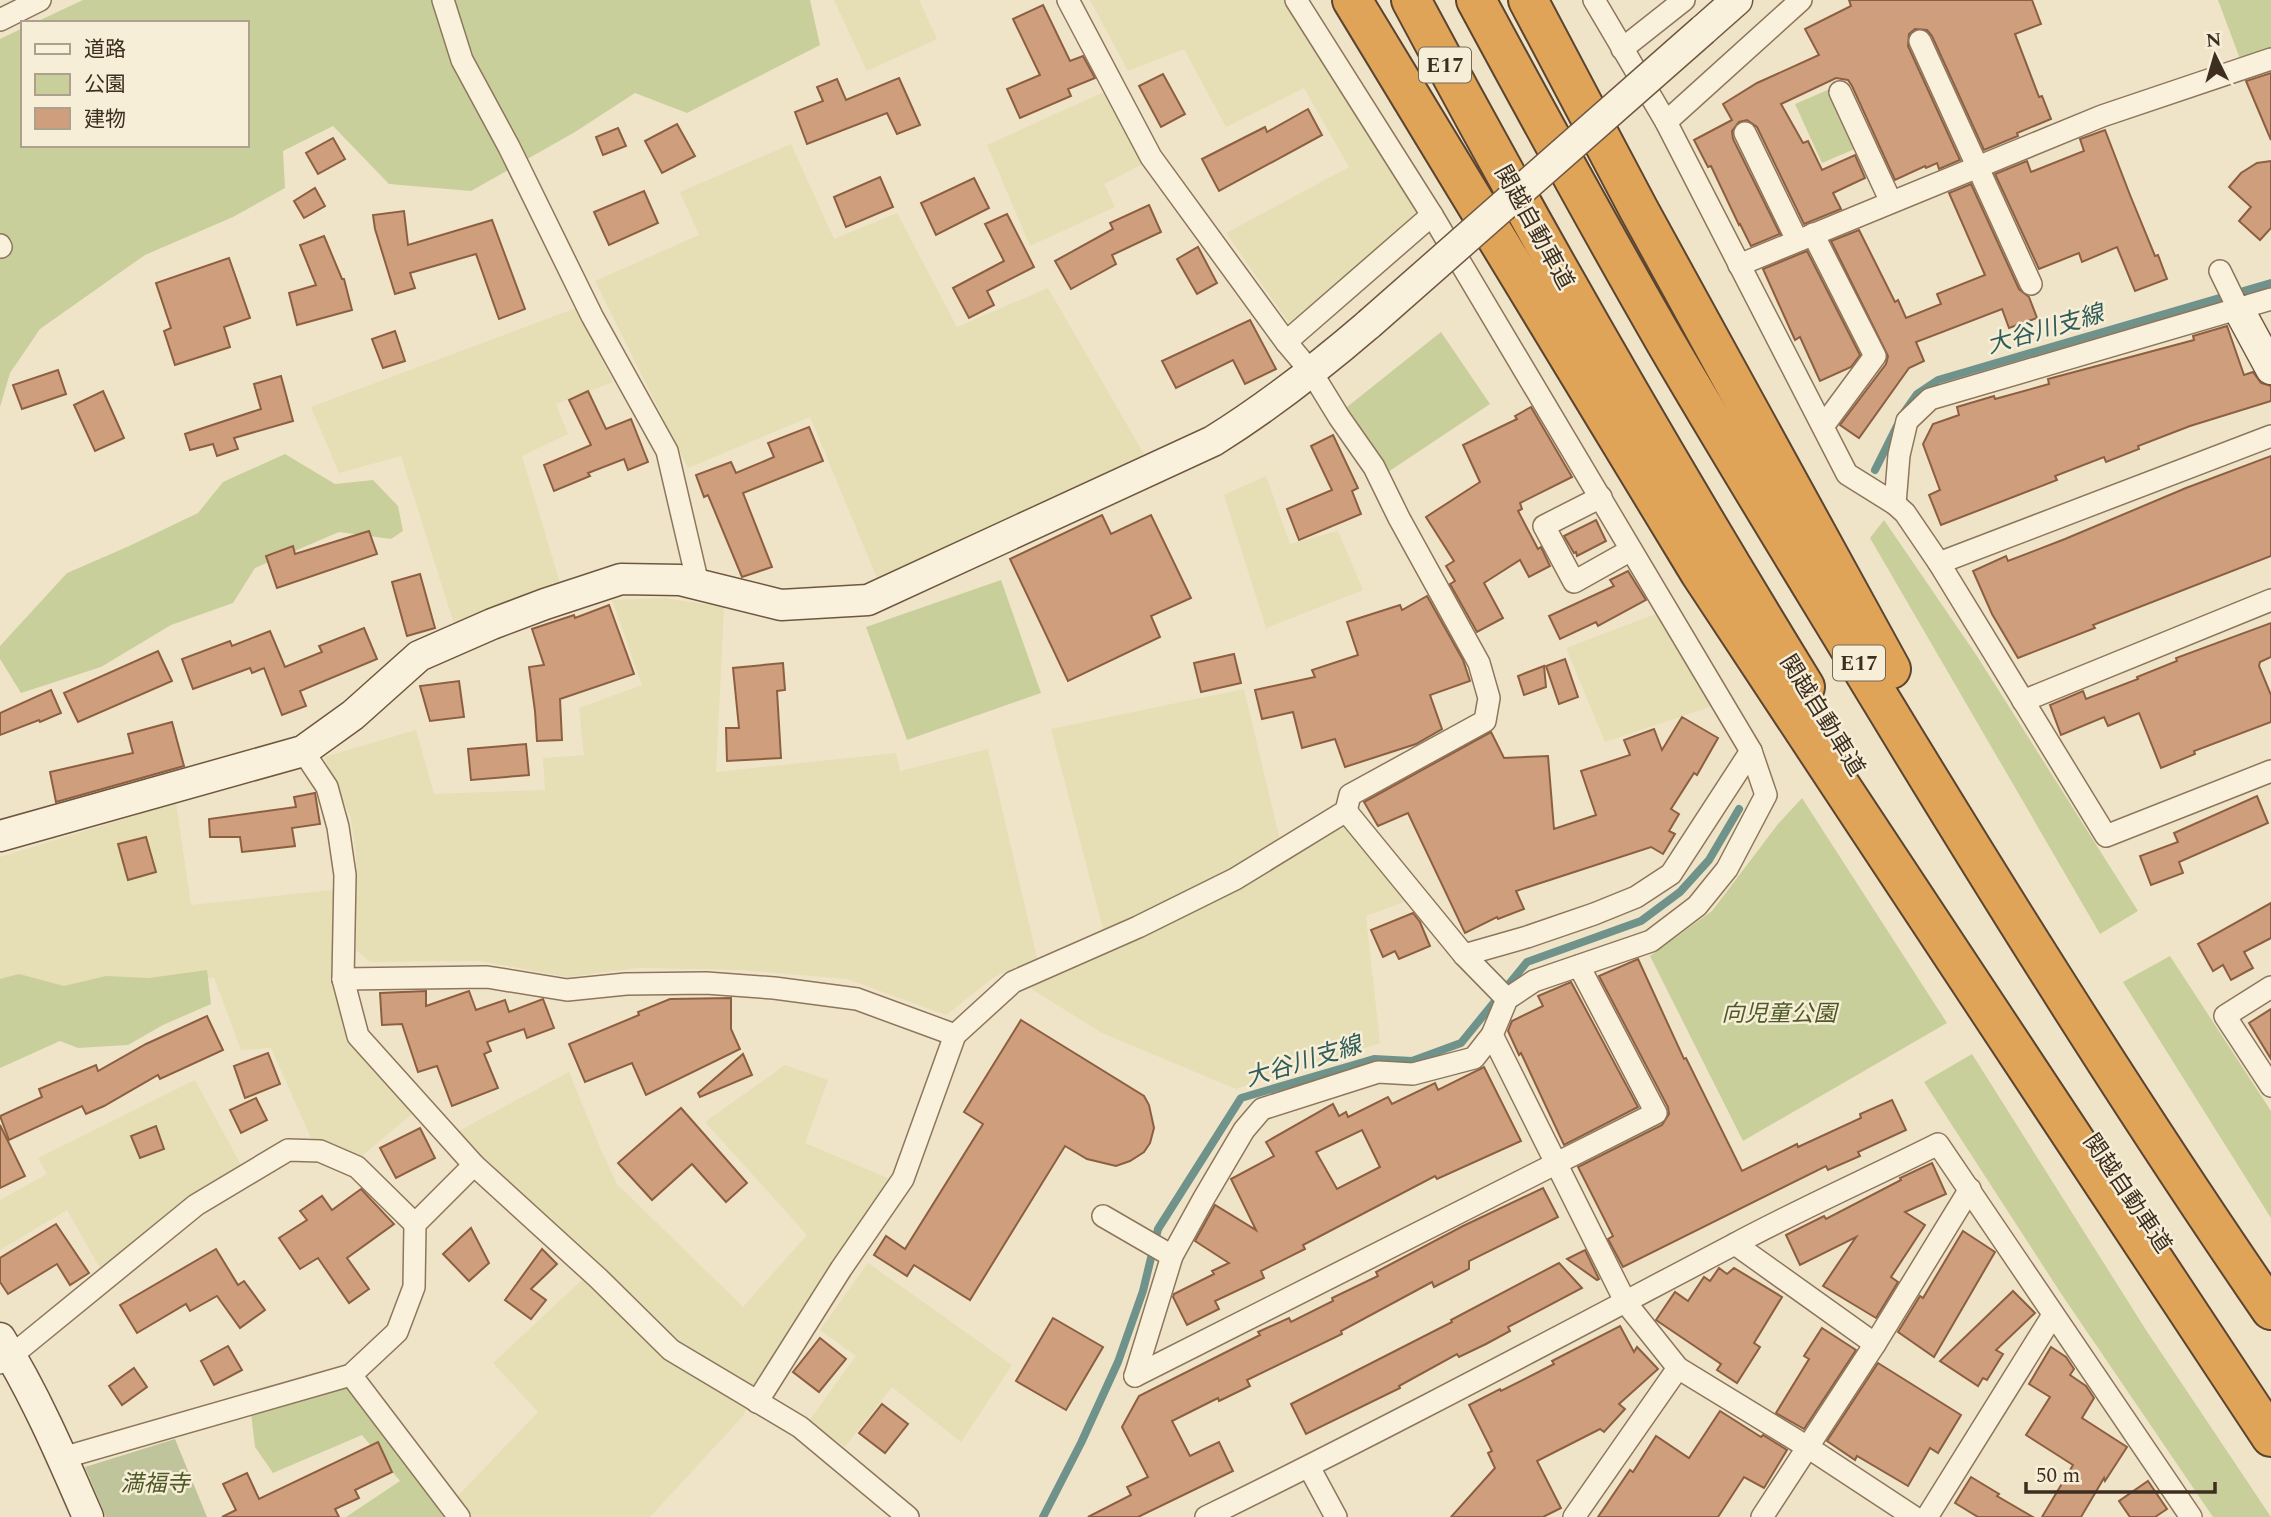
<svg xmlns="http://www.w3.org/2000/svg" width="2271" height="1517" viewBox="0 0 2271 1517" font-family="Spectral,'Noto Sans JP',serif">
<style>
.farmland{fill:#e6deb5}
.green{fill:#c9cf9b}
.cemetery{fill:#bfc49a}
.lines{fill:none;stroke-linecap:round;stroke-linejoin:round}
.stream{stroke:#6f938a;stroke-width:8}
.building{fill:#cf9f7d;stroke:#8d5f41;stroke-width:2;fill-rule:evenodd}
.street-casing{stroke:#8d765c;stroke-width:24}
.secondary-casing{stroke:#6f573f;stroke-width:33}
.highway-casing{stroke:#5b4430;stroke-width:42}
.street{stroke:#faf1dc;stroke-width:21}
.secondary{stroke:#faf1dc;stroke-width:30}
.highway{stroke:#e0a458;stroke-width:38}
.secondary-bridge-casing{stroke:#6f573f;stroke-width:33;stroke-linecap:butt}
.secondary-bridge{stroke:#faf1dc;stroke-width:30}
.labels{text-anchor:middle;stroke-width:5;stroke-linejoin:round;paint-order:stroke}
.shield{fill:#f7eed8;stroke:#756857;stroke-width:2}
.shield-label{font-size:21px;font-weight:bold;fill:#3d2e20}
.street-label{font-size:23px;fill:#3d2e20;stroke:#f7eed8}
.park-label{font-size:23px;font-style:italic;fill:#4d5a26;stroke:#f7eed8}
.water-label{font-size:24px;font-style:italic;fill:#2f5d5a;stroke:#f7eed8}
</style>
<rect width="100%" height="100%" fill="#f0e4c8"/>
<g class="farmland">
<path d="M834 0H919L937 39 867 71Z"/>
<path d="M1090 0H1285L1422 215 1289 323 1226 233 1349 167 1304 88 1226 127 1184 49 1128 71Z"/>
<path d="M1106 91 1145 163 1104 184 1115 207 1030 246 987 145Z"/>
<path d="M791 144 834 239 897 213 957 327 1048 288 1144 454 879 583 810 417 688 468 595 281 699 235 680 192Z"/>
<path d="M576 308 613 382 556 404 568 434 522 456 560 583 454 624 401 456 339 473 311 407Z"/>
<path d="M1266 476 1290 544 1338 531 1363 590 1266 628 1224 495Z"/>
<path d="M664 598 724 607 716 772 896 753 900 771 988 749 1038 962 1104 933 1051 729 1244 689 1284 857 1345 820 1409 900 1366 916 1380 1043 1236 1089 1102 1033 1033 990 1017 966 993 978 946 1015 847 979 742 970 637 968 568 977 479 961 370 962 356 950V856L351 818 324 757 416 730 434 794 545 790 543 758 584 755 579 708 642 685 612 600Z"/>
<path d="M1661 612 1713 706 1605 742 1566 648Z"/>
<path d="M176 803 191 905 333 890 332 963 346 1040 412 1114 358 1159 324 1141 311 1138 271 1048 241 1050 214 978 10 997 0 981V857Z"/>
<path d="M785 1065 828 1080 805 1143 890 1179 756 1388 743 1416 650 1517H471L456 1498 538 1412 493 1363 597 1266 457 1132 569 1072 601 1150 617 1184 743 1307 807 1235 705 1122Z"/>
<path d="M195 1080 241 1165 100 1268 67 1210 0 1250V1200L47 1174 38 1158Z"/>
<path d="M868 1263 1012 1365 961 1442 892 1387 845 1447 809 1421 856 1356 820 1330Z"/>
</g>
<g class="green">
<path d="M83 0H810L820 45 687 113 635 93 575 132 471 191 389 184 333 126 283 151 285 188 233 217 145 255 40 329 10 373 0 407V39L23 28V145H247V23H34Z"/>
<path d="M2218 0H2271V49L2240 59Z"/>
<path d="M1830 89 1857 148 1822 163 1795 104Z"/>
<path d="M1441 332 1490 404 1388 472 1342 411Z"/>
<path d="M285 454 335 484 373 480 398 506 403 531 391 539 339 532 255 568 233 603 171 625 101 667 21 693 0 659V646L67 573 127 547 198 513 223 482Z"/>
<path d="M1884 520 1977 656 2138 911 2100 934 1870 538Z"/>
<path d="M1001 580 1041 693 907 740 866 627Z"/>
<path d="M1802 798 1947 1023 1743 1141 1650 956 1712 911 1778 824Z"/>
<path d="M2170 956 2271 1111V1218L2123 982Z"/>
<path d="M207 970 211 1004 163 1025 128 1045 78 1048 60 1041 0 1068V979L19 974 64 986 106 976 149 978Z"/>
<path d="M1972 1054 2146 1330 2271 1517H2213L2062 1295 1924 1082Z"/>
<path d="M350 1384 448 1517H346L400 1481 362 1435 273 1473 255 1447 251 1413Z"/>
</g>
<path class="cemetery" d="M175 1439 207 1517H106L85 1467Z"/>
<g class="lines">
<g class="stream">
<path d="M1905 411 1917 394 1938 380 2271 283"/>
<path d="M1875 470 1897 426"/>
<path d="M1043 1517 1081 1443 1118 1362 1143 1291 1158 1229 1241 1098 1374 1059 1412 1061 1461 1043 1527 962 1641 921 1680 892 1709 860 1739 809"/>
</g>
</g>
<g class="building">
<path d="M1849 0H2032L2041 24 2015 34 2039 97 2042 96 2051 119 2017 133 2018 136 1984 150 1932 36 1927 30 1915 29 1909 34 1908 46 1960 160 1939 169 1937 163 1926 168 1925 166 1895 180 1852 86 1848 80 1836 78 1781 104 1803 143 1808 141 1822 170 1855 155 1865 178 1833 193 1841 209 1804 224 1757 127 1747 120 1739 122 1732 131 1733 139 1780 234 1751 246 1740 224 1739 225 1711 166 1708 167 1694 140 1732 120 1723 104 1757 83 1819 55 1805 29 1851 6Z"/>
<path d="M1043 5 1070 61 1083 56 1095 78 1068 89 1071 96 1020 118 1007 89 1040 75 1013 19Z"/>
<path d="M2271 73V140L2246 81Z"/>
<path d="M1163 74 1185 114 1161 127 1139 86Z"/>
<path d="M899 78 920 125 897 134 887 113 807 144 795 112 823 101 817 87 837 79 846 100Z"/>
<path d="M1308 109 1322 135 1219 191 1202 159 1265 127 1267 132Z"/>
<path d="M677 124 695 156 662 173 645 141Z"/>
<path d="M618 128 626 146 603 155 596 137Z"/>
<path d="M2105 130 2130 195 2155 256 2158 255 2167 279 2135 291 2117 247 2082 262 2079 253 2039 269 1995 174 2027 161 2031 172 2084 151 2080 139Z"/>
<path d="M333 138 345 159 318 174 306 153Z"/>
<path d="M2271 161V228L2260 240 2239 221 2251 207 2229 187 2241 173 2257 163Z"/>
<path d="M880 177 893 207 846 227 834 197Z"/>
<path d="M974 178 989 208 936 235 921 203Z"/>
<path d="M1971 184 2019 289 2029 297 2037 318 2009 328 2002 309 1916 342 1924 361 1909 368 1859 438 1840 425 1886 364 1888 356 1831 241 1859 230 1895 302 1898 300 1906 318 1941 304 1937 294 1985 275 1949 193Z"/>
<path d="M315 188 325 206 304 218 294 201Z"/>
<path d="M644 191 658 223 609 245 594 212Z"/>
<path d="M1149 205 1161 232 1112 255 1116 264 1071 289 1055 261 1113 229 1110 223Z"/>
<path d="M404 211 408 245 492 220 525 309 499 319 476 254 410 273 415 288 395 294 375 229 373 215Z"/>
<path d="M1007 214 1034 267 987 291 994 305 969 318 953 288 1004 261 985 224Z"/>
<path d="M324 236 342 279H344L352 310 297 325 289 293 316 285 300 245Z"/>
<path d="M1198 247 1217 283 1197 294 1177 259Z"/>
<path d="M1807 251 1860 355 1851 367 1820 381 1800 337 1795 340 1763 269Z"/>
<path d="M229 258 250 318 224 327 230 347 175 365 164 331 171 328 156 283Z"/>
<path d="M1250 320 1276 369 1245 384 1233 360 1176 388 1162 361Z"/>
<path d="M2227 326 2244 375 2253 372 2261 383 2271 386V401L2190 426 2138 446 2139 449 2106 462 2104 457 2055 476 2057 480 1941 525 1929 495 1940 490 1923 444 1933 424 1959 415 1957 407 1994 396 1995 399 2049 384 2048 379 2194 340 2193 336Z"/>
<path d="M395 331 405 361 383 368 372 339Z"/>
<path d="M58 370 66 394 22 409 13 385Z"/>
<path d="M281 376 293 421 234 438 238 449 217 456 213 444 190 450 185 434 261 409 254 384Z"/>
<path d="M103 391 124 438 95 451 74 405Z"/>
<path d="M588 391 606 429 631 419 648 462 628 470 624 459 588 473 590 476 554 491 544 465 591 445 569 400Z"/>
<path d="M1531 407 1572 477 1520 503 1522 509 1518 511 1538 549 1541 547 1550 566 1529 577 1520 560 1484 583 1503 618 1477 632 1450 584 1455 581 1446 566 1454 561 1426 517 1480 482 1463 445 1517 419 1515 416Z"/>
<path d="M809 427 823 461 743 493 772 567 742 577 708 495 704 497 696 475 731 462 736 473 774 457 768 443Z"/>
<path d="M1333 435 1358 488 1352 491 1361 514 1299 540 1287 509 1332 490 1311 446Z"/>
<path d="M2271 456V556L2093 625 2095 628 2018 658 1992 614 1973 571 2006 556 2008 561 2065 539 2186 488Z"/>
<path d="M1102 515 1111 534 1151 515 1191 598 1151 616 1160 637 1068 681 1010 559Z"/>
<path d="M1596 520 1606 541 1577 556 1576 552 1574 553 1564 536Z"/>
<path d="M369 531 377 554 277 588 266 556 293 546 295 554Z"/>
<path d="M1628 571 1646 600 1598 626 1596 622 1560 639 1549 616 1614 586 1610 580Z"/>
<path d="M420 574 435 628 407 636 392 582Z"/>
<path d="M1427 596 1463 660 1470 681 1430 695 1442 729 1416 744 1345 767 1335 739 1302 748 1293 712 1262 719 1255 690 1315 677 1312 670 1358 655 1347 622 1400 605 1402 610Z"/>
<path d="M609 605 634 674 560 699 562 740 537 741 535 711 529 667 544 665 532 629 574 615 575 618Z"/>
<path d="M2271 623V657L2260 662 2259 666 2271 695V722L2194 751 2195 754 2161 768 2139 713 2108 726 2104 717 2061 735 2050 705 2083 691 2086 699 2138 679 2137 677 2177 661 2176 658Z"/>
<path d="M364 628 377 659 300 691 306 706 282 715 264 668 252 673 250 668 193 689 182 659 230 641 232 646 270 631 285 667 322 652 319 646Z"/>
<path d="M158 651 172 681 78 722 64 693Z"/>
<path d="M1234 654 1241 683 1201 692 1194 663Z"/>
<path d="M1565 659 1578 697 1559 704 1546 666Z"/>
<path d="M783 663 785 690 777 691 781 758 727 761 726 728H739L733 668Z"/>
<path d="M1544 666 1546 687 1524 695 1518 676Z"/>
<path d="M459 681 464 717 430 721 420 686Z"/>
<path d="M51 690 61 713 40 722 39 720 0 735V713Z"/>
<path d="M1682 717 1718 738 1697 775 1694 773 1671 809 1679 814 1669 831 1675 834 1663 854 1651 847 1516 891 1524 909 1498 919 1497 917 1465 933 1408 813 1378 826 1364 802 1491 732 1504 758 1548 756 1554 829 1596 815 1581 771 1630 755 1624 740 1654 729 1662 750Z"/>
<path d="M172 722 184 766 56 802 50 772 133 753 128 734Z"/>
<path d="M526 744 529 775 471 780 468 749Z"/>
<path d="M315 793 320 824 292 828 295 846 242 852 240 837H210L209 819 296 807 294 797Z"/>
<path d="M2257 796 2268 823 2179 862 2183 873 2151 885 2140 856 2178 842 2174 833Z"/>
<path d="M146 837 156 872 128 880 118 844Z"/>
<path d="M2271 903V938L2244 952 2253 968 2231 980 2223 965 2213 971 2198 944Z"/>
<path d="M1413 913 1420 922 1430 946 1399 959 1395 951 1383 957 1371 930Z"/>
<path d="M1638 959 1684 1059 1686 1058 1742 1171 1797 1144 1798 1147 1861 1118 1860 1114 1892 1100 1906 1130 1858 1152 1860 1156 1828 1170 1826 1166 1623 1267 1608 1239 1613 1236 1578 1167 1662 1125 1669 1114 1668 1107 1599 976Z"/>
<path d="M1571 982 1638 1107 1564 1145 1521 1053 1519 1055 1508 1031 1512 1021 1543 1006 1538 996Z"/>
<path d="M426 991V1006L469 991 476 1010 505 1000 509 1012 543 999 554 1028 527 1038 524 1029 487 1042 491 1051 484 1054 498 1088 452 1106 437 1066 418 1072 402 1024 382 1025 380 993Z"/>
<path d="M731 998V1029L740 1049 646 1095 632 1063 585 1082 569 1044 639 1015 638 1012 670 999Z"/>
<path d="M2271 1009V1059L2249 1023Z"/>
<path d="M207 1016 223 1050 160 1079 158 1075 104 1106 86 1114 82 1106 9 1140 0 1116 42 1097 39 1089 96 1065 98 1071 146 1044Z"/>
<path d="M1021 1020 1144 1096 1149 1105 1154 1128 1150 1143 1144 1152 1130 1161 1116 1166 1087 1159 1065 1146 970 1300 914 1265 907 1276 874 1255 886 1236 905 1249 983 1124 964 1112Z"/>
<path d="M268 1053 280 1084 245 1098 234 1066Z"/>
<path d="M743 1054 752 1075 700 1097 698 1093Z"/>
<path d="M1484 1067 1521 1141 1437 1179 1435 1176 1303 1245 1305 1249 1261 1271 1264 1278 1215 1301 1219 1309 1187 1325 1173 1297 1174 1294 1214 1274 1212 1271 1229 1263 1195 1241 1215 1205 1256 1230 1231 1179 1274 1156 1266 1142 1333 1104 1339 1116 1346 1112 1348 1117 1388 1097 1392 1104 1435 1083 1438 1090ZM1362 1130 1380 1167 1337 1189 1316 1152Z"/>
<path d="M256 1098 267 1120 241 1133 230 1110Z"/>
<path d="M681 1108 747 1183 726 1202 692 1164 652 1200 618 1163Z"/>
<path d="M0 1125 25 1176 0 1188Z"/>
<path d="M156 1126 164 1149 140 1158 131 1136Z"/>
<path d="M420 1128 435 1158 396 1178 380 1148Z"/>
<path d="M1932 1163 1946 1194 1905 1212 1925 1225 1891 1277 1898 1282 1876 1318 1823 1286 1856 1237 1800 1265 1786 1235 1824 1216 1826 1219 1901 1180 1900 1178Z"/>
<path d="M1543 1188 1558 1217 1469 1261V1269L1434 1287 1432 1282 1341 1331 1342 1334 1247 1380 1250 1386 1219 1401 1218 1398 1172 1421 1190 1456 1219 1442 1233 1471 1138 1517H1088L1131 1495 1127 1487 1148 1477 1122 1427 1139 1396 1260 1335 1258 1332 1289 1318 1291 1322 1333 1301 1332 1298 1378 1276 1376 1272 1463 1226Z"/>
<path d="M361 1189 394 1224 347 1258 369 1289 349 1303 318 1258 300 1269 279 1238 307 1220 300 1211 322 1196 332 1210Z"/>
<path d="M56 1224 89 1273 70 1285 57 1264 8 1294 0 1282V1258Z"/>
<path d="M471 1228 489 1263 469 1281 443 1254Z"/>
<path d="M1963 1231 1995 1252 1934 1357 1898 1332 1920 1296 1923 1298Z"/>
<path d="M216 1249 238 1285 244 1281 265 1310 240 1328 217 1296 190 1311 186 1304 137 1333 120 1305Z"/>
<path d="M542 1249 557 1264 531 1289 546 1300 531 1319 505 1300Z"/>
<path d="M1585 1250 1599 1279 1597 1280 1567 1259Z"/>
<path d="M1559 1263 1582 1288 1508 1327 1510 1331 1486 1344 1459 1357 1457 1354 1399 1386 1400 1388 1306 1434 1291 1404 1452 1322 1451 1320Z"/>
<path d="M1719 1268 1727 1274 1734 1268 1782 1297 1754 1343 1760 1347 1737 1383 1717 1370 1721 1364 1656 1320 1675 1292 1688 1301 1704 1277 1710 1281Z"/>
<path d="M2013 1291 2035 1313 1996 1350 2003 1354 1987 1380 1983 1378 1978 1386 1940 1361Z"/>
<path d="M1053 1318 1103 1347 1066 1410 1016 1381Z"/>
<path d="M1620 1326 1634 1352 1637 1347 1658 1369 1619 1404 1625 1409 1604 1432 1600 1429 1537 1461 1561 1508 1543 1517H1451L1495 1468 1488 1453 1492 1451 1469 1405 1500 1389 1501 1391 1554 1364 1552 1361Z"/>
<path d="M1822 1328 1856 1350 1804 1429 1776 1413 1809 1359 1804 1356Z"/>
<path d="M820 1338 846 1359 819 1392 793 1372Z"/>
<path d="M228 1346 242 1370 214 1385 201 1361Z"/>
<path d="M2051 1347 2066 1357 2074 1369 2070 1375 2086 1386 2094 1398 2082 1418 2127 1447 2105 1481 2104 1478 2081 1517H2042L2073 1465 2026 1435 2050 1397 2029 1384Z"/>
<path d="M1878 1363 1961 1415 1938 1453 1930 1448 1908 1486 1857 1456 1855 1460 1827 1441Z"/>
<path d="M134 1368 147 1387 122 1405 109 1386Z"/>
<path d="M882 1404 908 1424 885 1453 859 1433Z"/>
<path d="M1720 1411 1761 1437 1763 1435 1787 1450 1764 1488 1744 1477 1718 1517H1598L1630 1470 1633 1472 1656 1436 1689 1458Z"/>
<path d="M378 1442 392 1472 355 1490 359 1498 335 1509 339 1517H222L236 1510 223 1484 247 1473 259 1499Z"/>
<path d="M1971 1477 1999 1494 1997 1496 2033 1517H1978L1955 1503Z"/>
<path d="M2148 1481 2167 1509 2155 1517H2130L2119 1501Z"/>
</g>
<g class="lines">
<g class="street-casing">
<g id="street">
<path d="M443 0 462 60 509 147 592 316 667 451 698 584"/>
<path d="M1594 0 1666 122 1847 474 1895 504 1905 513 1939 563 2106 836 2271 771"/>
<path d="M0 20 40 0"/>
<path d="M1920 41 2031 284"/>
<path d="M1622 49 1684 0"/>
<path d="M1840 92 1891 202"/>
<path d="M1666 122 1801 0"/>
<path d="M1745 133 1797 240"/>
<path d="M1813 234 1875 356 1824 425"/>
<path d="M0 245 1 247"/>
<path d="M1739 265 2102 116 2271 59"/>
<path d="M2220 271 2239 310"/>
<path d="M1286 342 1432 215"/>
<path d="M1601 497 1544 526 1574 582 1631 550"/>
<path d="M1895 504 1899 455 1907 421 1930 399 2271 299"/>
<path d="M1939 563 2271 436"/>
<path d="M2023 701 2271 600"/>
<path d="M303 751 327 787 338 827 345 875 343 979 358 1036 474 1165 598 1278 671 1350 800 1427 908 1517"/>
<path d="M1346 811 1464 955 1507 999"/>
<path d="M1464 955 1527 937 1594 914 1636 897 1671 874 1751 751"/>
<path d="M343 979 487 977 567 990 626 984 706 983 774 988 857 999 955 1035"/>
<path d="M2271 987 2225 1016 2271 1086"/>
<path d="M1492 1035 1626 1303 1678 1368 1809 1448 1914 1517"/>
<path d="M1103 1216 1172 1256"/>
<path d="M1735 1244 1875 1344"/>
<path d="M0 1363 11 1356 196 1205 288 1150 320 1151 357 1167 415 1224"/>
<path d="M351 1375 459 1517"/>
<path d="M1135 1376 1172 1256 1204 1198 1244 1130 1262 1109 1378 1072 1413 1074 1474 1058 1492 1035 1507 999 1534 981 1651 941 1697 906 1727 869 1766 795 1751 751 1432 215 1296 0"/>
<path d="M1135 1376 1656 1113 1579 966"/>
<path d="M757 1402 841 1269 903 1179 955 1035 1013 982 1138 927 1235 879 1346 811 1350 795 1485 721 1489 698 1479 663 1399 518 1374 467 1339 417 1312 373 1286 342 1151 157 1068 0"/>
<path d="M62 1458 351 1375 397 1332 414 1287 415 1224 474 1165"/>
<path d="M1309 1467 1336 1517"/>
<path d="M1206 1517C1384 1430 1558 1337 1733 1245 1800 1209 1870 1178 1938 1144L2191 1517"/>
<path d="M1574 1517 1678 1368"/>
<path d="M1762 1517 1875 1344 1970 1189"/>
<path d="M1927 1517 2053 1315"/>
</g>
</g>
<g class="secondary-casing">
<g id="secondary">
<path d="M1703 30 1737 0"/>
<path d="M2239 310 2271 369"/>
<path d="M0 836 303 751 353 715 419 656 492 624 545 604 621 579 680 580 781 605 868 600 1213 441C1269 406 1319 367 1369 324"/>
<path d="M0 1338C35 1394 62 1457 88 1517"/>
</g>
</g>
<g class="highway-casing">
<g id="highway">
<path d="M1352 0 1700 573 2271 1437"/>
<path d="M1411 0C1535 233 1667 462 1805 687"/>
<path d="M1476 0C1538 115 1601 230 1666 343 1736 463 1809 581 1881 700 2006 906 2134 1111 2271 1310"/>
<path d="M1528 0 1639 210 1891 669"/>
</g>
</g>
<use href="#street" class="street"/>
<use href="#secondary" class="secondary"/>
<use href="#highway" class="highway"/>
<g class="secondary-bridge-casing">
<path id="secondary-bridge" d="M1369 324 1703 30"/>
</g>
<use href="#secondary-bridge" class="secondary-bridge"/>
</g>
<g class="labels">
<g class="shield">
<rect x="1419" y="47.5" width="52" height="35" rx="5"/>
<rect x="1833" y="645.5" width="52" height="35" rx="5"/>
</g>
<g class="shield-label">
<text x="1445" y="72">E17</text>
<text x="1859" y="670">E17</text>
</g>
<g class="street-label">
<text transform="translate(1535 227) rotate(61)" y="8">関越自動車道</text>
<text transform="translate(1823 715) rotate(58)" y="8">関越自動車道</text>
<text transform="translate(2128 1193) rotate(56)" y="8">関越自動車道</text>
</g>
<g class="park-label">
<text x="1779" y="1021">向児童公園</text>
<text x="155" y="1491">満福寺</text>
</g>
<g class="water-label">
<text transform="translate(2045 329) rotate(-16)" y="8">大谷川支線</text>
<text transform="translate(1303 1061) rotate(-17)" y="8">大谷川支線</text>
</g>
</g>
<rect x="21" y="21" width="228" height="126" fill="#f7eed8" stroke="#ada18e" stroke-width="2"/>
<rect x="35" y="44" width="35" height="10" fill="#faf1dc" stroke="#ada18e" stroke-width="2"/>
<text x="84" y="56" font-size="21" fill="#3d2e20">道路</text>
<rect x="35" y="74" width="35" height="21" fill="#c9cf9b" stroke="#ada18e" stroke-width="2"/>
<text x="84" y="91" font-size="21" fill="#3d2e20">公園</text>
<rect x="35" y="108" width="35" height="21" fill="#cf9f7d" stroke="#ada18e" stroke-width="2"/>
<text x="84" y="126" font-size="21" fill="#3d2e20">建物</text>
<g transform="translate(2215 56) rotate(355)" stroke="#f7eed8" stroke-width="5" paint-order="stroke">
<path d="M0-5L12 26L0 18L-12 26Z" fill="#3d2e20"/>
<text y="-10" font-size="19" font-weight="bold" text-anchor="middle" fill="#3d2e20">N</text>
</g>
<path d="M2026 1482v10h189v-10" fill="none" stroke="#3d2e20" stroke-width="3.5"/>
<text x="2036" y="1482" font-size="21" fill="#3d2e20" stroke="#f7eed8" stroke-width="5" paint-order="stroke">50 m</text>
</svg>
